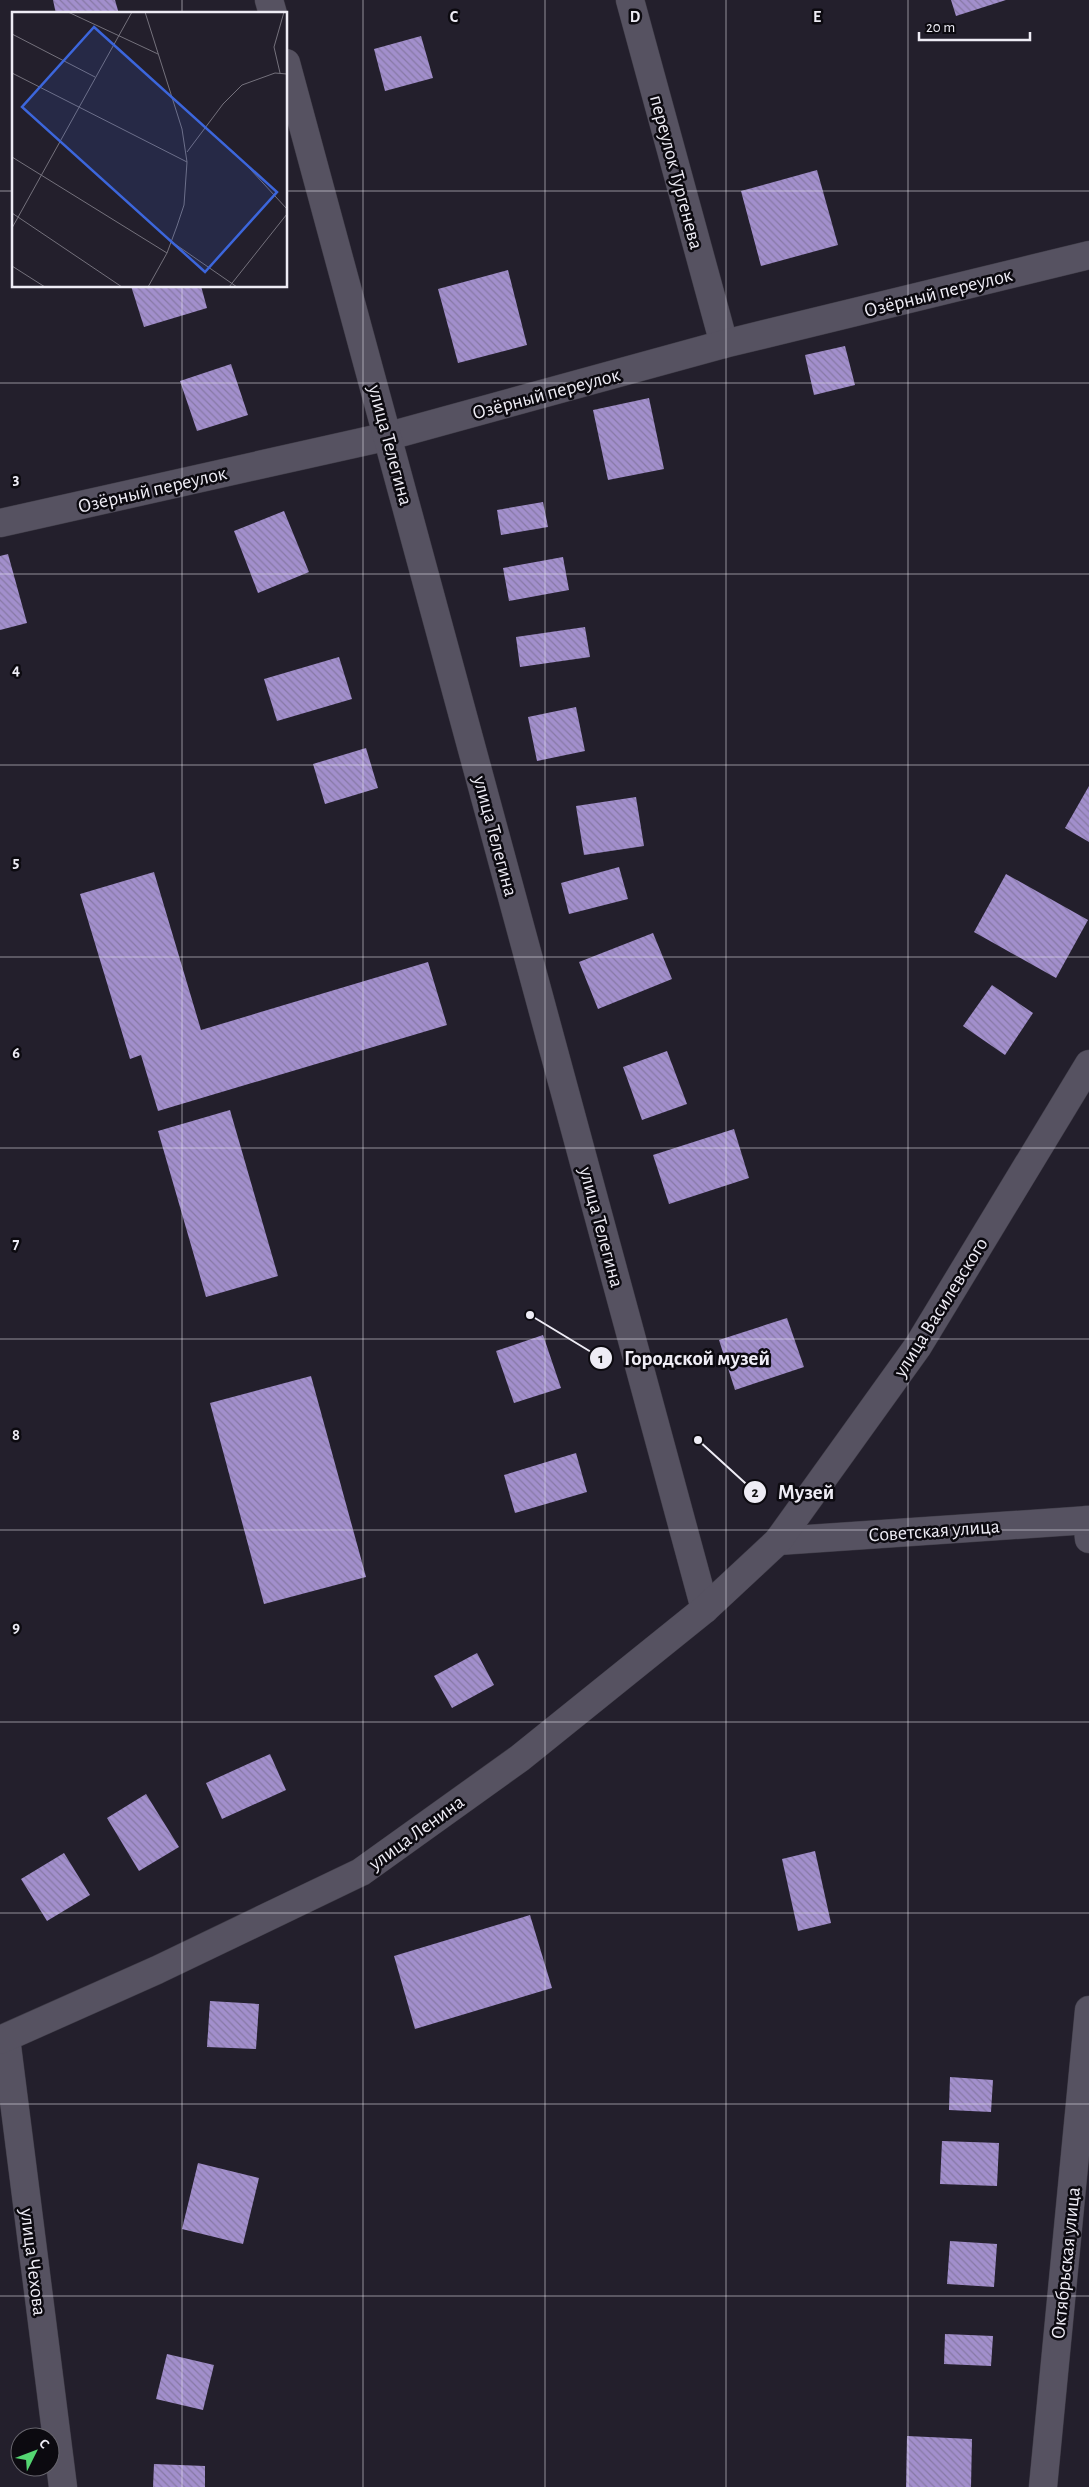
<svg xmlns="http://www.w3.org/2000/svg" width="1089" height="2487" viewBox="0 0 1089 2487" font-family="'Alegreya Sans',sans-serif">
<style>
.building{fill:url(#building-back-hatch)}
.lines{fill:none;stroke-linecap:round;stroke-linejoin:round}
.minor-casing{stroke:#3e3b46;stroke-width:29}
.tertiary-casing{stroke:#3e3b46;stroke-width:29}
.secondary-casing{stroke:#3e3b46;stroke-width:29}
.minor{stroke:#565261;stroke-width:28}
.tertiary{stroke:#565261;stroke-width:28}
.secondary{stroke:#565261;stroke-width:28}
.grid{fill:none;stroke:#eeecf5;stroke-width:1;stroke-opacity:0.55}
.labels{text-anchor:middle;stroke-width:5;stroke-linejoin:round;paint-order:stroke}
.street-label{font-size:20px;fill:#eeecf5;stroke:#0c0a10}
.inset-road{fill:none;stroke:#74717c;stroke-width:1}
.view{fill:#3c66dc;fill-opacity:0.15;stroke:#3c66dc;stroke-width:2.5}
.inset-edge{fill:none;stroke:#eeecf5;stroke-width:2.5}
.grid-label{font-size:16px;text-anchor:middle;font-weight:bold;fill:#eeecf5;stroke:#0c0a10;stroke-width:5;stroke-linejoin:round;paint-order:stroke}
.leader{fill:none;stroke:#eeecf5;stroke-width:2}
.callout-dot{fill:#eeecf5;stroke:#0c0a10;stroke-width:2}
.mark-label{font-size:15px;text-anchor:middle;font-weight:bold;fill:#111}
.callout-label{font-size:21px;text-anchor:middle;font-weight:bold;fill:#eeecf5;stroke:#0c0a10;stroke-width:5;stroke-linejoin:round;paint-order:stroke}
</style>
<defs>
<pattern id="building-back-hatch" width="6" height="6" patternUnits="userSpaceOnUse" patternTransform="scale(1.25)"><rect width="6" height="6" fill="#a28fcc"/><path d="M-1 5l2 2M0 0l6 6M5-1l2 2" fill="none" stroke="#8779a5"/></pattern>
</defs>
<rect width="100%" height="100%" fill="#231f2c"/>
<g class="building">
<path d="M53 0H115L119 14H56Z"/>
<path d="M951 0H1006L956 16Z"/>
<path d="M421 36 433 78 385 91 374 49Z"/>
<path d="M817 170 838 245 761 266 741 191Z"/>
<path d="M508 270 527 345 458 363 438 289Z"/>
<path d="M131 286H201L207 308 144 327Z"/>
<path d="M845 346 855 385 814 395 805 355Z"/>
<path d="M231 364 248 415 197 431 180 381Z"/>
<path d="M649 398 664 469 608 480 593 410Z"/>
<path d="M543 502 548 527 501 535 497 510Z"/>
<path d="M284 511 309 572 258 593 234 531Z"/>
<path d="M8 554 27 623 0 630V556Z"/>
<path d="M563 557 569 590 509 601 503 568Z"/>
<path d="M585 627 590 657 520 667 516 637Z"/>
<path d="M339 657 352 699 277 721 264 679Z"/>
<path d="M576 707 585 751 537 761 528 717Z"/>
<path d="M366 748 378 788 325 804 313 764Z"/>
<path d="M1089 786V842L1065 828Z"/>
<path d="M636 797 644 846 584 855 576 806Z"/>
<path d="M619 867 628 899 569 914 561 883Z"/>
<path d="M154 872 201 1030 428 962 447 1025 158 1111 141 1055 130 1059 80 894Z"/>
<path d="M1006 874 1088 920 1056 978 974 932Z"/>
<path d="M653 933 672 979 598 1009 579 962Z"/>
<path d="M992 985 1033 1013 1005 1055 963 1026Z"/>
<path d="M667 1051 687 1104 642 1120 623 1067Z"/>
<path d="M230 1110 278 1276 206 1297 158 1131Z"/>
<path d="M734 1129 749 1178 669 1204 653 1155Z"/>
<path d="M787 1318 804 1367 735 1390 719 1340Z"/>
<path d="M543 1335 561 1388 514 1403 496 1351Z"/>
<path d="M311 1376 366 1577 264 1604 210 1403Z"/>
<path d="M576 1453 587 1492 515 1513 504 1475Z"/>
<path d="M477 1653 494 1685 452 1708 434 1676Z"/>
<path d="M270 1754 286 1790 222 1819 206 1783Z"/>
<path d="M146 1794 179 1847 139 1871 107 1818Z"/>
<path d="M815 1851 831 1923 798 1931 782 1859Z"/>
<path d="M64 1853 90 1895 47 1921 21 1879Z"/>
<path d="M530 1915 552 1988 415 2029 394 1956Z"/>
<path d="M210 2001 259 2004 256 2049 207 2047Z"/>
<path d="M950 2077 993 2080 991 2112 949 2110Z"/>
<path d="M942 2141 999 2143 997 2186 940 2184Z"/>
<path d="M198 2163 259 2178 243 2244 182 2229Z"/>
<path d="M950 2241 997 2244 994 2287 947 2284Z"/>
<path d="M945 2334 993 2336 991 2366 944 2364Z"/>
<path d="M167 2354 214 2365 203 2410 156 2399Z"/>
<path d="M907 2436 972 2439 971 2487H906Z"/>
<path d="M154 2464 205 2466V2487H153Z"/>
</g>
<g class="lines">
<g class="minor-casing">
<g id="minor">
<path d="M630 0 724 344"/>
<path d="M0 523 389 436 724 344 1089 255"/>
<path d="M1087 1520 1089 1539"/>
<path d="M6 2038 63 2487"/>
<path d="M1043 2487 1089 2010"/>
</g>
</g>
<g class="tertiary-casing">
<g id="tertiary">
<path d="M269 0 273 14"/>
<path d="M286 63 705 1609"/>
<path d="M778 1541 1089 1520"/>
</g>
</g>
<g class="secondary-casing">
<path id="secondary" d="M0 2040 157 1970 361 1872 520 1758 705 1609 778 1541 918 1346 1089 1064"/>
</g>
<use href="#minor" class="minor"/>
<use href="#tertiary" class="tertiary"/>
<use href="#secondary" class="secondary"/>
</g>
<path class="grid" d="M182 0V14M363 0V2487M545 0V2487M726 0V2487M908 0V2487M0 191H14M286 191H1089M182 286V2487M0 383H1089M0 574H1089M0 765H1089M0 957H1089M0 1148H1089M0 1339H1089M0 1530H1089M0 1722H1089M0 1913H1089M0 2104H1089M0 2296H1089"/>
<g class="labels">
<g class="street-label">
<text transform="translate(677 172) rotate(75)" y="7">переулок Тургенева</text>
<text transform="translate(938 292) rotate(-14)" y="7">Озёрный переулок</text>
<text transform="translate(546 393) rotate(-15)" y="7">Озёрный переулок</text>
<text transform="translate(391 445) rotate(75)" y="7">улица Телегина</text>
<text transform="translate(152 489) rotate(-13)" y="7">Озёрный переулок</text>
<text transform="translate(496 836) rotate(75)" y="7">улица Телегина</text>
<text transform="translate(602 1227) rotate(75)" y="7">улица Телегина</text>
<text transform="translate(940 1307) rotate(-58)" y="7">улица Василевского</text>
<text transform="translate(934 1530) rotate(-4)" y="7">Советская улица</text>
<text transform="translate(416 1832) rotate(-36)" y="7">улица Ленина</text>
<text transform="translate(34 2262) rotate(83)" y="7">улица Чехова</text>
<text transform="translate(1065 2263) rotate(-84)" y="7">Октябрьская улица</text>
</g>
</g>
<g transform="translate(12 12)">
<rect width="275" height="275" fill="#231f2c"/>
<path class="inset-road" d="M56 0 146 42M133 0 170 117 175 150 172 193 165 214 155 241 136 275M0 22 83 65M0 61 175 150M268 61 262 35 272 0M194 116 227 145 275 197M175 140 211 92 230 73 263 61 275 62M0 145 155 241M0 201 110 275M0 216 120 0M160 230 225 275M0 254 33 275M217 275 275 202"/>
<path class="view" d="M82 15 265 180 193 260 10 95Z"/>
<rect width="275" height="275" class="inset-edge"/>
</g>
<g class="grid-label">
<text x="454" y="22">C</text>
<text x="635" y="22">D</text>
<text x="817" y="22">E</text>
<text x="16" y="484">3</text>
<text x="16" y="675">4</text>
<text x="16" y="867">5</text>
<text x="16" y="1058">6</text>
<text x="16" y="1249">7</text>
<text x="16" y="1440">8</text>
<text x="16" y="1632">9</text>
</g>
<path class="leader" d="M530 1315L601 1358M698 1440L755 1492"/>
<g class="callout-dot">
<circle cx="530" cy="1315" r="5"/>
<circle cx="698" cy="1440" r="5"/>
<circle cx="601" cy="1358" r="12"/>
<circle cx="755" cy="1492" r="12"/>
</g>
<g class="mark-label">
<text x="601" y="1363">1</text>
<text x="755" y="1497">2</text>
</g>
<g class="callout-label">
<text x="697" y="1365">Городской музей</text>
<text x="806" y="1499">Музей</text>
</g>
<g transform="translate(35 2452) rotate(48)"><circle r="24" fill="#0c0a10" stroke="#66646c"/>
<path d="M0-4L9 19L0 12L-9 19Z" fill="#54d672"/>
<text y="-8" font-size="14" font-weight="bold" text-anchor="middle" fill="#eeecf5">С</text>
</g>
<path d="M919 32v8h111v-8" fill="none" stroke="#eeecf5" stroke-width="2.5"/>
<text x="926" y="32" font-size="15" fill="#eeecf5" stroke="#0c0a10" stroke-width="4" paint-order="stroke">20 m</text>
</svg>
